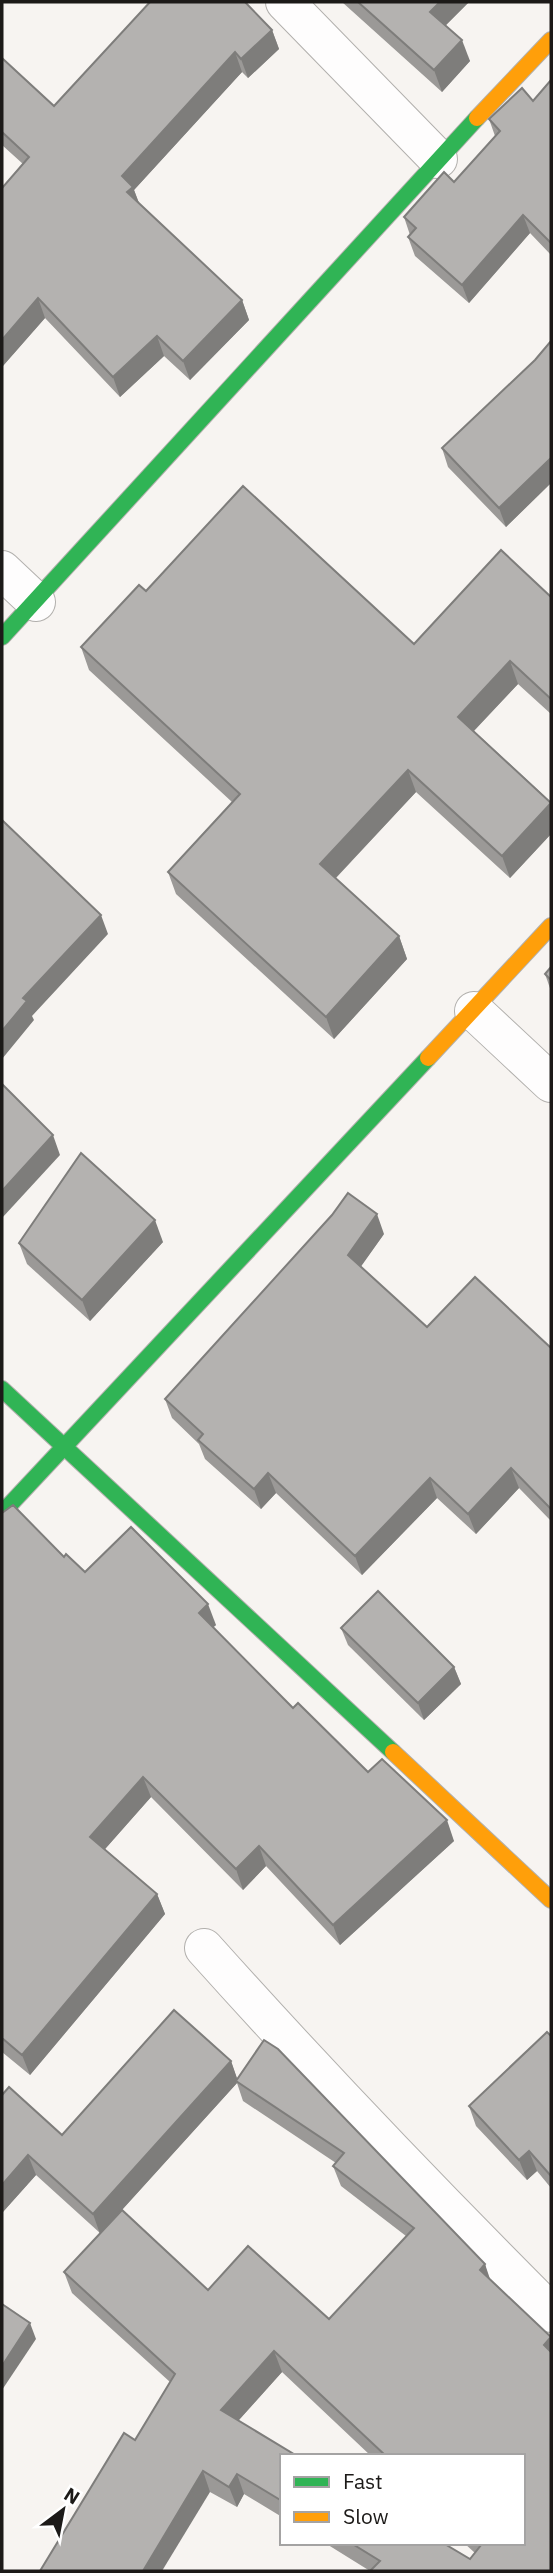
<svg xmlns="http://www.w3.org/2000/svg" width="553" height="2573" viewBox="0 0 553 2573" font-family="'IBM Plex Sans',sans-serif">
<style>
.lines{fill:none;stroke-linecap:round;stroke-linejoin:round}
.street-casing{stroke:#b2b0ad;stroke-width:40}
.fast-casing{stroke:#b2b0ad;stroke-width:18}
.slow-casing{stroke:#b2b0ad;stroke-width:18}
.street{stroke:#fefdfd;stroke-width:38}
.fast{stroke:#30b455;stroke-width:16}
.slow{stroke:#ff9f0a;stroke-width:16}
.wall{fill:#9b9997;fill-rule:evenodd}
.shaded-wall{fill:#7e7d7b}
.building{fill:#b4b2b0;stroke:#7e7d7b;stroke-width:2}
</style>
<rect width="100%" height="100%" fill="#f7f4f1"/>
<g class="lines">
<g class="street-casing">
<g id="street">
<path d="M285 2 438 159"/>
<path d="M2 570 36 602"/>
<path d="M474 1011 551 1083"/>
<path d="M204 1948C316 2073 432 2194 551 2313"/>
</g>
</g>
<g class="fast-casing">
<g id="fast">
<path d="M2 637 477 118"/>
<path d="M2 1389 393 1752"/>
<path d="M2 1513 428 1058"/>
</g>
</g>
<g class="slow-casing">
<g id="slow">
<path d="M477 118 551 40"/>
<path d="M428 1058 551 926"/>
<path d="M393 1752 551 1900"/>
</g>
</g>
<use href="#street" class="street"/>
<use href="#fast" class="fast"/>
<use href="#slow" class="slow"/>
</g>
<g class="wall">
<path d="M342 2H469L445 26 470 61 442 92Z"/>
<path d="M272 30 279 49 248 78 242 72 134 190 139 203 242 300 249 320 190 380 164 356 120 397 45 318 2 367V188L23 164 2 145V58L54 106Z"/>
<path d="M551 80V255L530 233 469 303 415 256 408 237 410 235 404 217 454 182 495 136 489 119 533 101Z"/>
<path d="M551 341V483L506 527 448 467 442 448 535 360Z"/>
<path d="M146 591 414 644 551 597V714L518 684 474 731 551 802V834L510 878 416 792 336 878 399 936 407 959 334 1039 176 894 168 872 232 802 89 670 81 647Z"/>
<path d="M551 967V991L545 974Z"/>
<path d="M384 1234 360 1267 427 1327 551 1348V1521L519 1488 476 1534 437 1498 362 1575 276 1493 261 1509 205 1459 199 1444 172 1418 165 1399Z"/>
<path d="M163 1242 90 1321 27 1264 19 1243Z"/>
<path d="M2 1513 85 1572 216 1625 213 1627 293 1708 368 1772 454 1841 340 1945 266 1866 243 1890 151 1797 105 1849 157 1894 165 1914 30 2075 2 2052Z"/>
<path d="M341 1628 454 1667 461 1684 424 1720 348 1645Z"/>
<path d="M551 2036V2188L537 2171 527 2180 476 2126 469 2106Z"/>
<path d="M264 2040 485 2264 551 2571H370L325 2543H443L470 2559 475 2553 464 2543H523V2456H371L282 2372 238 2421 282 2456V2517L244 2494 237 2507 210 2492 135 2440 170 2382 72 2293 64 2272 100 2233 36 2175 2 2213V2095L62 2135 231 2061 237 2079ZM237 2083 243 2101 336 2163 333 2166 341 2186 406 2236 329 2319 208 2290 122 2210Z"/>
</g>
<g class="shaded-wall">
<path d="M440 2H469L438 33 430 12Z"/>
<path d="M272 30 279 49 248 78 241 59Z"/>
<path d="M462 40 470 61 442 92 434 70Z"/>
<path d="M235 52 242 72 134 190 140 206 134 212 122 176Z"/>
<path d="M523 215 530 233 469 303 462 285Z"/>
<path d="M38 298 45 318 2 367V340Z"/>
<path d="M242 300 249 320 190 380 183 361Z"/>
<path d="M157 336 164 356 120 397 113 377Z"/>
<path d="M551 458V483L506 527 499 508Z"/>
<path d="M510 661 518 684 466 739 458 717Z"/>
<path d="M408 770 416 792 328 886 320 864Z"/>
<path d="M551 803V834L510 878 502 856Z"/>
<path d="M101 915 108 934 32 1016 34 1020 2 1059V1031L23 998Z"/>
<path d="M399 936 407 959 334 1039 326 1017Z"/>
<path d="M53 1135 60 1155 2 1218V1191Z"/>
<path d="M377 1214 384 1234 355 1275 348 1255Z"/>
<path d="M155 1220 163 1242 90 1321 82 1300Z"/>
<path d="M511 1468 519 1488 476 1534 468 1514Z"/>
<path d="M268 1473 276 1493 261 1509 254 1489Z"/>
<path d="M430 1478 437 1498 362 1575 355 1556Z"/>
<path d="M208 1604 216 1625 207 1633 199 1613Z"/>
<path d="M454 1667 461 1684 424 1720 418 1703Z"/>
<path d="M143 1777 151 1797 98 1857 90 1837Z"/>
<path d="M447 1820 454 1841 340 1945 333 1925Z"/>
<path d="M259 1846 266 1866 243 1890 236 1869Z"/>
<path d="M157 1894 165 1914 30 2075 22 2055Z"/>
<path d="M231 2061 238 2081H236L237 2083 100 2234 93 2214Z"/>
<path d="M529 2151 537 2171 527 2180 519 2160Z"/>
<path d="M28 2155 36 2175 2 2213V2185Z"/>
<path d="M485 2264 492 2285 480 2270Z"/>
<path d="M30 2323 36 2339 2 2390V2366Z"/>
<path d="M551 2338V2364L544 2345Z"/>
<path d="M274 2351 282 2372 229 2431 221 2410Z"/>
<path d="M203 2471 210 2492 162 2571H143Z"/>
<path d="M237 2474 244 2494 237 2507 229 2487Z"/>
</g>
<g class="building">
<path d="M150 2H245L272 30 241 59 235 52 122 176 133 187 127 192 242 300 183 361 157 336 113 377 38 298 2 340V188L29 157 2 132V58L54 106Z"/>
<path d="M358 2H440L430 12 462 40 434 70Z"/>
<path d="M551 80V243L523 215 462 285 408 237 416 228 404 217 444 172 454 182 500 131 489 119 522 88 533 101Z"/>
<path d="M551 341V458L499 508 442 448 535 360Z"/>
<path d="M243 486 414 644 501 550 551 597V699L510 661 458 717 551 803 502 856 408 770 320 864 399 936 326 1017 168 872 240 794 81 647 139 585 146 591Z"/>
<path d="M2 820 101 915 23 998 27 1001 2 1031Z"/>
<path d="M551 967V980L545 974Z"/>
<path d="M2 1084 53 1135 2 1191Z"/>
<path d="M81 1153 155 1220 82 1300 19 1243Z"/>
<path d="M348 1193 377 1214 348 1255 427 1327 475 1277 551 1348V1509L511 1468 468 1514 430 1478 355 1556 268 1473 254 1489 198 1440 203 1434 165 1399 332 1215Z"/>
<path d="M13 1505 64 1557 66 1554 85 1572 131 1527 208 1604 199 1613 293 1708 298 1703 368 1772 382 1759 447 1820 333 1925 259 1846 236 1869 143 1777 90 1837 157 1894 22 2055 2 2038V1513Z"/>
<path d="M378 1591 454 1667 418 1703 341 1628Z"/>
<path d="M174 2010 231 2061 93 2214 28 2155 2 2185V2095L9 2087 62 2135Z"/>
<path d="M547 2032 551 2036V2176L529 2151 519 2160 469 2106Z"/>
<path d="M264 2040 278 2049 485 2264 480 2270 551 2337 544 2345 551 2352V2571H370L380 2561 351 2543H443L470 2559 481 2545 479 2543H523V2456H386L274 2351 221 2410 297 2456H282V2501L237 2474 229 2487 203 2471 143 2571H40L124 2433 135 2440 175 2374 64 2272 122 2210 208 2290 248 2246 329 2319 414 2228 333 2166 344 2153 236 2081Z"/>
<path d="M2 2304 30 2323 2 2366Z"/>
</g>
<rect width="553" height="2573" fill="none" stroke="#1c1a18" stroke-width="7"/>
<rect x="280" y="2454" width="245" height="91" fill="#ffffff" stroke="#a4a3a3" stroke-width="2"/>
<rect x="294" y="2477" width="35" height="10" fill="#30b455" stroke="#a4a3a3" stroke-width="2"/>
<text x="343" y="2489" font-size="21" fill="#1c1a18">Fast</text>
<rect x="294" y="2512" width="35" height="10" fill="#ff9f0a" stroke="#a4a3a3" stroke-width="2"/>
<text x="343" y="2524" font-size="21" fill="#1c1a18">Slow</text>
<g transform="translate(63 2510) rotate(32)" stroke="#ffffff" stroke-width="5" paint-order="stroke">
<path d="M0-5L12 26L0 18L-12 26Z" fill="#1c1a18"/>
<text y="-10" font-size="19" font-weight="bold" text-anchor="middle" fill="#1c1a18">N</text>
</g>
</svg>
